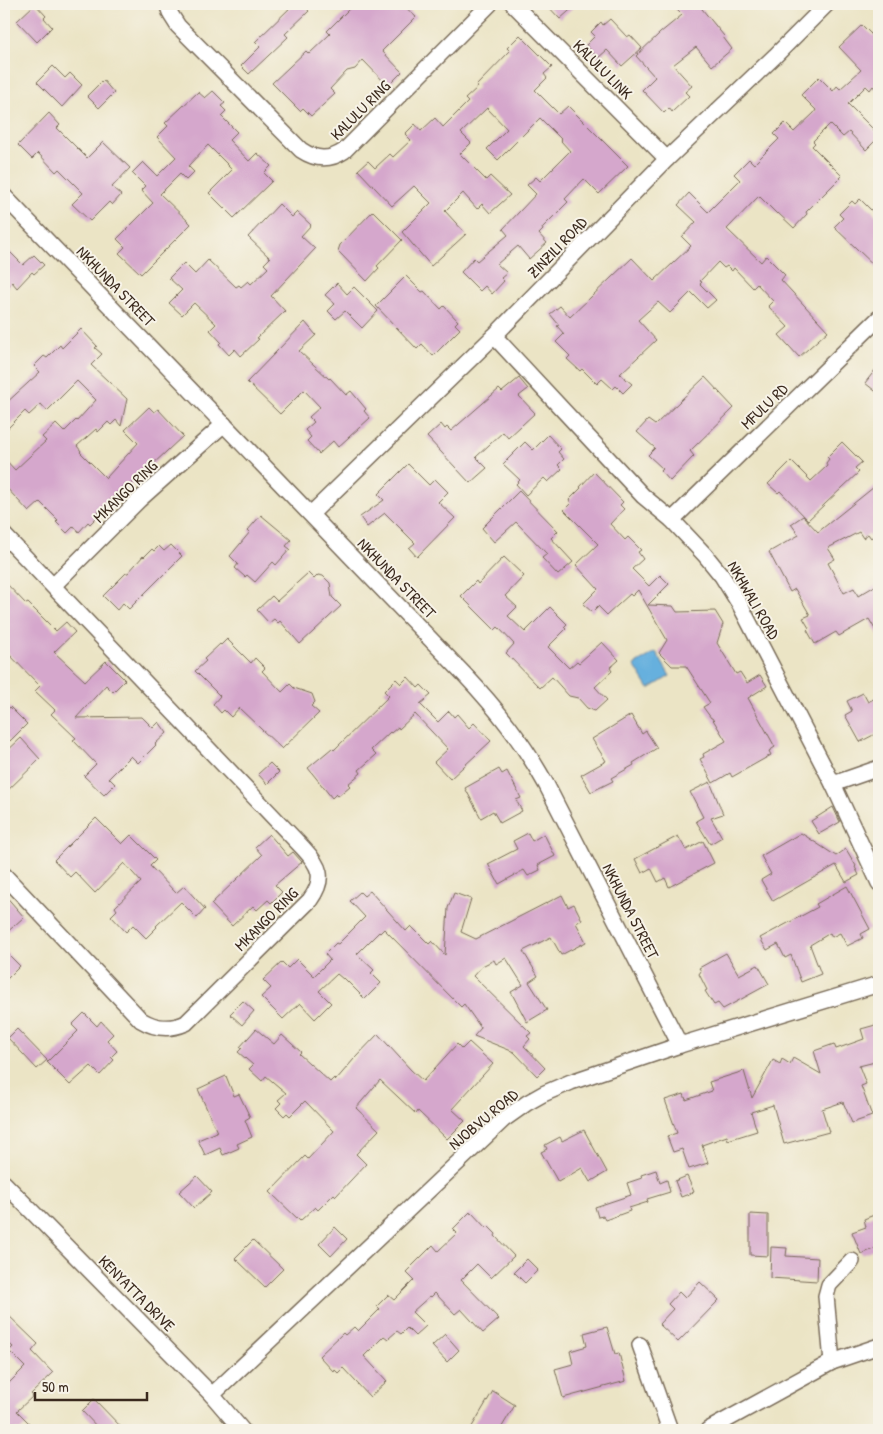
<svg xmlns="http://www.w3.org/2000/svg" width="883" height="1434" viewBox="0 0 883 1434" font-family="'Patrick Hand',sans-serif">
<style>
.water{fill:#66b0de;stroke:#506d7e}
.building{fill:#d5a7cc}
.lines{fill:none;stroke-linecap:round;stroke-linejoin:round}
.minor-casing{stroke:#796b58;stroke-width:18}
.minor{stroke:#fff;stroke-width:15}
.labels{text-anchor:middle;stroke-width:4;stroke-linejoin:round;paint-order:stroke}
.street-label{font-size:16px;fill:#3b2a1e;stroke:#f7f3e8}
</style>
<rect width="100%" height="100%" fill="#f7f3e8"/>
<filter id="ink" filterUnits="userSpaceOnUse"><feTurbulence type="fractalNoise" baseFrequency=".02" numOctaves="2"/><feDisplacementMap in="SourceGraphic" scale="10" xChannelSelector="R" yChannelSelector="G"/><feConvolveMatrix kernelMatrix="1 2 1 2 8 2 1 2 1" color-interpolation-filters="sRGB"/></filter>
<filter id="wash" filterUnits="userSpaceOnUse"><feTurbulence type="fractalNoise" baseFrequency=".0096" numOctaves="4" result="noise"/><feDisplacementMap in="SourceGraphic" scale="20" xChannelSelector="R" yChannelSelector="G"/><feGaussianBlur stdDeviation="1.12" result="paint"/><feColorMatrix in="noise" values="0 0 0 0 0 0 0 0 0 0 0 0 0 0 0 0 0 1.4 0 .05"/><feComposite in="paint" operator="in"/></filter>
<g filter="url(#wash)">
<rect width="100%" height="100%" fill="#ebe4c5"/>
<path class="water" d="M656 652 670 676 649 689 634 665Z"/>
<g id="blocks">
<g class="building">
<path d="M35 4 46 16 44 18 52 27 37 42 17 21Z"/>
<path d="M294 4H302L309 11 285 34 288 37 249 74 241 66 260 47 255 42Z"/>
<path d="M354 4H402L416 17 382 51 402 72 388 86 363 60 355 69 347 71 330 89 335 94 311 116 303 108 300 111 272 83 306 51 309 54 330 34 327 31Z"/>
<path d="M546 4H577L560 19Z"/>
<path d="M671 4H698L724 36 723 37 732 49 712 66 696 47 673 65 692 86 685 92 689 96 672 112 669 108 664 113 642 90 655 77 636 56 660 33 682 15Z"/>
<path d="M610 19 627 37 630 35 642 48 622 66 607 50 598 58 586 45 595 36 591 32 601 22 603 25Z"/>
<path d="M862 25 873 36 879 30V93L873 86 870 90 866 86 848 104 879 135V137L866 150 849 132 843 137 830 124 813 141 815 143 812 146 842 176 806 212 807 214 794 228 778 213 777 214 759 196 727 229 761 262 766 256 785 275 781 280 828 331 799 357 779 335 788 327 768 306 773 301 757 284 753 288 734 268 732 271 727 266 724 268 718 262 700 281 702 282 700 284 716 300 707 308 691 292 670 313 658 302 638 320 656 340 620 374 632 384 623 393 616 386 613 389 602 379 597 384 582 369 580 371 567 359 570 356 556 342 564 334 557 326 559 325 550 314 560 306 570 317 632 258 654 281 691 246 682 237 696 222 678 205 689 193 708 212 740 180 734 174 749 159 754 164 779 139 774 134 785 123 794 132 814 113 816 110 801 95 819 77 833 91 837 86 840 89 861 70 839 47Z"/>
<path d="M520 35 552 67 544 74 547 78 535 90 559 114 568 106 628 166 599 194 584 179 565 199 568 202 542 228 543 230 539 234 547 243 529 259 518 246 497 264 507 273 501 278 504 281 492 294 485 286 480 291 461 272 474 258 477 261 508 235 503 229 536 194 527 185 536 177 540 181 570 151 561 141 562 140 540 118 498 160 487 149 507 129 487 108 461 133 471 143 460 154 486 180 490 176 510 195 490 213 482 204 477 209 463 193 445 211 466 234 431 266 402 232 431 203 414 186 392 206 358 170 368 161 375 168 390 154 393 157 411 140 405 134 415 124 421 131 435 118 443 127 468 102 465 99 478 87 476 86 510 51 507 48Z"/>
<path d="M53 66 65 78 70 73 82 85 62 107 37 82Z"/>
<path d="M103 80 114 93 99 108 87 96Z"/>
<path d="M213 91 225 103 221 106 226 111 221 116 237 132 229 140 249 161 257 153 271 166 264 173 272 181 234 218 209 193 232 170 228 166H229L208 145 188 166 194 172 186 180 180 174 160 194 191 224 141 274 119 253 125 247 117 239 153 203 141 190 145 186 132 173 143 162 157 176 176 157 157 137 168 126 165 123 198 92 205 98Z"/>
<path d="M49 113 60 125 57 128 87 158 103 142 130 168 112 187 121 195 112 205 109 202 90 221 72 204 83 193 59 169 56 172 38 153 32 159 18 145Z"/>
<path d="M860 199 879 218V270L834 227 843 218 839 214 852 201 855 204Z"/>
<path d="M279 204 292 217 297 212 311 225 301 236 315 249 271 296 285 311 257 338 259 339 241 356 235 349 229 355 219 344 221 342 210 330 216 324 194 303 182 315 169 303 182 290 169 278 184 263 195 274 208 260 236 287 239 285 241 287 248 281 251 284 268 268 264 264 270 258 248 237Z"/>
<path d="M373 211 402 240 377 266 379 268 367 281 338 251 340 245Z"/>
<path d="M4 246 23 265 34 255 44 265 34 274 32 272 17 288 12 282 4 290Z"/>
<path d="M406 276 422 292 424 291 441 309 444 306 458 321 455 324 460 329 433 356 422 344 417 349 376 306Z"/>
<path d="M337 283 347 294 354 287 378 311 362 328 345 311 336 319 328 311 335 304 325 295Z"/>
<path d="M305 322 316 335 299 351 329 379 330 378 346 395 351 391 366 409 364 411 370 418 338 447 333 441 319 454 307 441 311 437 305 430 314 422 309 417 320 407 304 390 280 414 247 382Z"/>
<path d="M81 329 97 346 95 348 102 354 91 365 127 399 121 426 116 420 111 425 108 422 98 432 96 429 77 446 81 451 80 452 106 478 138 443 125 430 149 407 154 412 158 409 183 436 152 465 150 464 129 487 126 484 98 512 100 514 90 524 88 522 79 532 74 526 67 533 56 522 58 520 40 502 29 512 4 485V458L15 470 46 441 42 437 56 424 64 432 76 420 77 421 96 400 77 381 47 411 41 404 29 415 25 411 4 432V405L40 372 34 366 44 356 47 358 60 345 62 348Z"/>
<path d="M879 365V394L865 383Z"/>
<path d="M705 377 734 408 690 451 694 456 670 481 661 471 663 469 648 455 655 448 637 432 648 420 655 425Z"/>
<path d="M519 378 528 389 519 396 535 413 508 438 503 432 476 457 487 468 470 483 427 437 441 424 445 429 447 427 451 431 499 389 502 392Z"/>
<path d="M548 435 561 449 558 452 564 459 558 465 562 469 548 482 544 478 526 495 516 484 520 480 503 464 525 442 533 450Z"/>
<path d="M842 442 862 462 855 468 859 472 808 520 780 491 778 493 768 484 791 461 811 481 827 466 826 463 829 459 827 457Z"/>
<path d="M408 464 429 485 435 479 448 492 438 502 455 518 417 557 409 548 415 543 385 513 367 527 360 517 384 500 378 494Z"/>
<path d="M594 472 623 502 620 505 624 509 610 524 625 540 628 537 641 550 638 552 643 559 632 569 649 586 660 575 669 584 648 605 673 606 677 612 715 611 723 624 717 643 736 674 740 672 747 683 760 675 767 686 748 698 775 747 769 751 771 755 732 777 730 773 713 783 700 759 704 757 703 754 726 741 712 718H711L703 707 710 703 686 666H672L659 653 667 640 638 590 632 596 630 594 607 615 598 606 592 612 583 604 598 589 576 565 598 544 564 510 571 503 569 500 581 488 580 487Z"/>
<path d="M879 483V531L871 538 868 534 863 538 859 532 828 548 835 559 828 563 844 593 854 588 858 596 875 586 879 593V636L869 619 839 636 836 632 815 644 807 630 809 628 803 618 810 615 795 589 790 592 769 552 799 535 791 524 803 516 818 532Z"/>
<path d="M519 491 558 531 551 538 573 562 558 575 542 558 547 554 516 522 494 542 482 528Z"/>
<path d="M261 515 291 540 286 546 290 549 276 565 273 562 255 582 247 575 245 577 235 568 238 564 230 556 250 532 248 530Z"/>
<path d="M171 545 182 556 129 609 123 603 117 610 103 596 126 573H128L143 556 144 557 152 549 154 551 159 546 164 551Z"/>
<path d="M504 557 524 576 505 596 517 607 508 616 525 632 550 607 567 624 564 627 566 629 548 647 569 668 577 661 579 663 602 642 619 660 610 668 612 671 595 687 607 700 595 711 587 708 578 698 569 696 552 677 540 688 506 653 514 644 498 627 495 630 461 596 476 581 478 584Z"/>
<path d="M308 573 314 579 318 575 323 576 330 583 332 597 341 606 300 644 280 621 278 623 274 619 269 623 257 610 272 596 277 601Z"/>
<path d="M4 581 26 604 28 603 56 631 66 622 75 632 54 652 85 681 106 661 125 680 113 692 106 685 76 718 142 717 153 728 159 722 167 733 155 744 156 745 138 763 131 756 109 778 115 784 104 795 84 776 96 764 73 740 76 738 51 714 55 710 35 691 40 686 4 649Z"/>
<path d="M227 639 251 663 255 658 265 668 262 671 282 692 290 684 294 688 312 694 315 702 311 706 319 713 282 749 239 708 231 717 224 710 221 713 213 704 220 696 195 671 206 661 204 659 220 644 221 645Z"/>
<path d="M408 677 418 688 421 685 431 695 420 704 438 722 449 711 454 717 457 714 469 728 474 723 491 741 450 779 434 762 448 749 415 714 399 729 398 727 391 733 390 732 371 750 376 755 359 770 361 773 348 784 350 786 338 796 336 794 332 798 308 768 332 748 334 750 389 696 384 691 396 679 401 684Z"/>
<path d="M863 693 868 702 879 696V732L860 742 845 715 852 711 847 701Z"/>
<path d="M10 707 27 724 10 741 4 734V713Z"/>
<path d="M631 715 642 734 646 731 657 748 633 763 634 765 611 778 613 781 591 792 581 775 606 761 592 739Z"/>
<path d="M21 738 40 759 4 794V754Z"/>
<path d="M270 763 279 772 267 784 258 774Z"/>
<path d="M499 769 502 774 507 771 521 798 516 800 522 811 500 823 493 811 481 818 465 788Z"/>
<path d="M710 782 723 814 711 818 722 837 710 844 696 821 703 817 690 792Z"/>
<path d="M833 807 840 822 819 834 811 821Z"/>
<path d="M96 818 122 844 131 835 156 860 150 866 176 893 184 886 205 909 197 918 181 902 156 926 157 927 146 938 133 925 126 932 111 916 117 910 115 907 141 882 124 863 95 893 75 872 70 877 54 860Z"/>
<path d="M528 833 532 841 544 834 555 856 538 865 540 870 528 876 524 870 499 884 488 864 517 849 513 841Z"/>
<path d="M801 833 836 856 846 849 856 866 855 867 859 875 846 882 836 865 773 901 761 880 771 874 761 856Z"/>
<path d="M269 834 288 856 293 852 302 862 275 885 282 892 271 903 268 900 257 910 253 906 232 926 211 904 262 855 255 847Z"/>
<path d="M678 836 686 850 703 841 714 863 669 887 665 878 658 882 651 868 642 873 635 859Z"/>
<path d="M847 886 870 929 861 934 863 938 847 946 840 933 832 937 830 933 810 945 821 974 801 982 791 955 785 958 778 944 767 950 760 938 818 907 816 904Z"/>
<path d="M370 891 406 931 411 926 429 944 432 941 445 955 448 908 454 893 471 899 461 932 476 939 562 895 568 907 574 904 582 920 576 923 586 942 561 955 551 937 523 951 538 976 529 982 547 1010 527 1022 511 992 523 985 506 958 496 964 494 960 482 966 473 976 531 1033 527 1036 530 1039 524 1046 545 1068 537 1076 514 1052 474 1036 481 1028 464 1004 461 1007 384 929 380 933 379 932 357 954 374 970 371 973 381 983 365 999 344 978 343 979 337 974 319 991 331 1003 315 1019 300 1003 283 1019 261 997 271 988 263 980 282 962 288 968 297 959 314 976 330 960 325 954 336 943 338 944 365 917 350 901 360 892 364 896Z"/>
<path d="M4 894 24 917 4 935Z"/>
<path d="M4 950 20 966 4 982Z"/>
<path d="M726 953 739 975 758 965 769 984 723 1009 718 1003 714 1005 705 991 707 990 699 974 701 971 699 968Z"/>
<path d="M243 1001 254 1011 242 1025 230 1014Z"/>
<path d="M84 1013 97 1026 101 1021 113 1034 107 1040 117 1051 111 1057 114 1060 100 1075 91 1066 70 1085 47 1062 78 1031 72 1025Z"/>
<path d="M879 1024V1061L859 1066 866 1084 861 1086 872 1116 852 1123 843 1102 822 1109 829 1132 784 1144 773 1105 751 1112 757 1131 728 1140 727 1136 702 1145 708 1163 689 1169 682 1149 673 1152 667 1136 677 1133 665 1100 684 1094 686 1100 712 1091 709 1082 744 1071 752 1098 773 1060 780 1064 782 1059 790 1064 793 1058 821 1074 814 1051 834 1044 836 1049 864 1039 861 1029Z"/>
<path d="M17 1029 47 1060 37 1069 8 1038Z"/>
<path d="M256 1029 274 1044 282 1035 301 1052 299 1054 330 1082 334 1078 336 1080 354 1059 378 1034 411 1070 423 1081 457 1044 462 1049 469 1042 493 1064 452 1109 465 1121 447 1139 418 1111 416 1114 380 1080 356 1108 379 1130 356 1154 366 1164 336 1196 334 1194 318 1210 315 1207 300 1221 270 1192 305 1156 308 1159 334 1131 305 1101 290 1116 287 1113 284 1116 276 1108 281 1103 278 1100 286 1093 266 1076 262 1081 249 1069 253 1065 238 1052 242 1048 240 1047Z"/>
<path d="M226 1076 234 1096 239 1094 250 1117 245 1120 252 1137 237 1144 239 1148 223 1155 220 1148 205 1155 198 1140 217 1132 198 1089Z"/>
<path d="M584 1130 607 1172 590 1182 582 1168 558 1182 541 1152 547 1149 545 1145 560 1137 562 1141Z"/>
<path d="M656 1170 660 1183 667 1180 670 1192 647 1199 648 1202 629 1208 630 1211 605 1220 603 1216 598 1217 595 1207 631 1195 627 1183 642 1178 641 1175Z"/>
<path d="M197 1176 212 1192 194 1208 179 1192Z"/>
<path d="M687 1176 694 1192 681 1197 675 1181Z"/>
<path d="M470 1212 471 1214 472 1213 486 1228 488 1226 496 1234 495 1236 514 1256 491 1278 477 1264 461 1280 499 1319 483 1333 461 1309 455 1314 435 1293 431 1297 430 1296 412 1312 426 1326 415 1336 407 1328 401 1334 397 1331 388 1339 384 1336 364 1356 387 1381 370 1397 343 1368 338 1373 335 1370 334 1372 319 1356 343 1333 345 1335 354 1327 358 1331 380 1309 377 1306 388 1295 394 1300 414 1280 406 1272 433 1245 438 1251 457 1233 453 1229Z"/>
<path d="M879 1213V1247L861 1254 852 1232 866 1227 864 1219Z"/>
<path d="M750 1214 768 1215V1256L750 1255Z"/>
<path d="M335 1227 347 1239 331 1256 319 1244Z"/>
<path d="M253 1240 283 1269 265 1287 235 1258Z"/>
<path d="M771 1247 787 1248 786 1256 818 1258 817 1281 770 1278Z"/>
<path d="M527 1259 538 1270 525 1283 514 1272Z"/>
<path d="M700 1282 719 1300 678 1342 659 1324 673 1309 668 1304 679 1292 685 1298Z"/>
<path d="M4 1311 38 1344 32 1351 53 1373 31 1394 33 1396 17 1411 29 1423 21 1430H4V1388L25 1367 9 1351 13 1347 4 1339Z"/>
<path d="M607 1327 615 1354 619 1353 626 1381 563 1398 555 1369 573 1364 570 1351 587 1346 584 1333Z"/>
<path d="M445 1334 459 1350 447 1362 432 1346Z"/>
<path d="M493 1391 515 1405 500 1430H470Z"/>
<path d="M94 1399 124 1430H100L82 1411Z"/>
</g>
</g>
</g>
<g filter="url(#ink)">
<use href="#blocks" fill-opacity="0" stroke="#796b58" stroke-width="1"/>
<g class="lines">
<g class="minor-casing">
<g id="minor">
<path d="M167 4 171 15 178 26 301 150C316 160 329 161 344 151L490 4"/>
<path d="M513 4 667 159"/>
<path d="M4 196 464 674C498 710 522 741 546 784L680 1045"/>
<path d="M494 336 643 496 672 520 705 555 722 576 740 605 833 784 879 883"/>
<path d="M311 514 494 336 667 159 775 56 827 4"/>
<path d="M672 520 879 318"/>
<path d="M4 535 303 848C320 866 326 878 310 900L186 1023C170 1030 156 1029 141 1020L4 875"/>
<path d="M53 586 139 500 224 424"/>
<path d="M833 784 879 768"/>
<path d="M4 1183 212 1395 242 1430"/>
<path d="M640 1345 670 1430"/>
<path d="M832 1362 826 1296 829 1285 852 1261"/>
<path d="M212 1395 503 1120 527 1103 543 1094 571 1082 680 1045 879 984"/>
<path d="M708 1430 832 1362 879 1346"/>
</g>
</g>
<use href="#minor" class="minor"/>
</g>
</g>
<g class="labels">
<g class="street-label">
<text transform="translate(603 69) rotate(45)" y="6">KALULU LINK</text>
<text transform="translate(360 110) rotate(-45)" y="6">KALULU RING</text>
<text transform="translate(557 247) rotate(-46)" y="6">ZINZILI ROAD</text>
<text transform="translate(116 286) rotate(46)" y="6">NKHUNDA STREET</text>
<text transform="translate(764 406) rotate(-44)" y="6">MFULU RD</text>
<text transform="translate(125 491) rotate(-44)" y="6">MKANGO RING</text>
<text transform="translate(397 578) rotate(46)" y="6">NKHUNDA STREET</text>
<text transform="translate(754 600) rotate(60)" y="6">NKHWALI ROAD</text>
<text transform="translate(631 911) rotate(63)" y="6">NKHUNDA STREET</text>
<text transform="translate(266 919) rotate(-45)" y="6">MKANGO RING</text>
<text transform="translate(483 1119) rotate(-40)" y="6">NJOBVU ROAD</text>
<text transform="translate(137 1293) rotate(45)" y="6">KENYATTA DRIVE</text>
</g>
</g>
<rect width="883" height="1434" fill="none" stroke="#f7f3e8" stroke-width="20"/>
<path d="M35 1392v8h112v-8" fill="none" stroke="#3b2a1e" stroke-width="2.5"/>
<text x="42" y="1392" font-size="15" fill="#3b2a1e" stroke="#f7f3e8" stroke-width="4" paint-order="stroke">50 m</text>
</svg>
